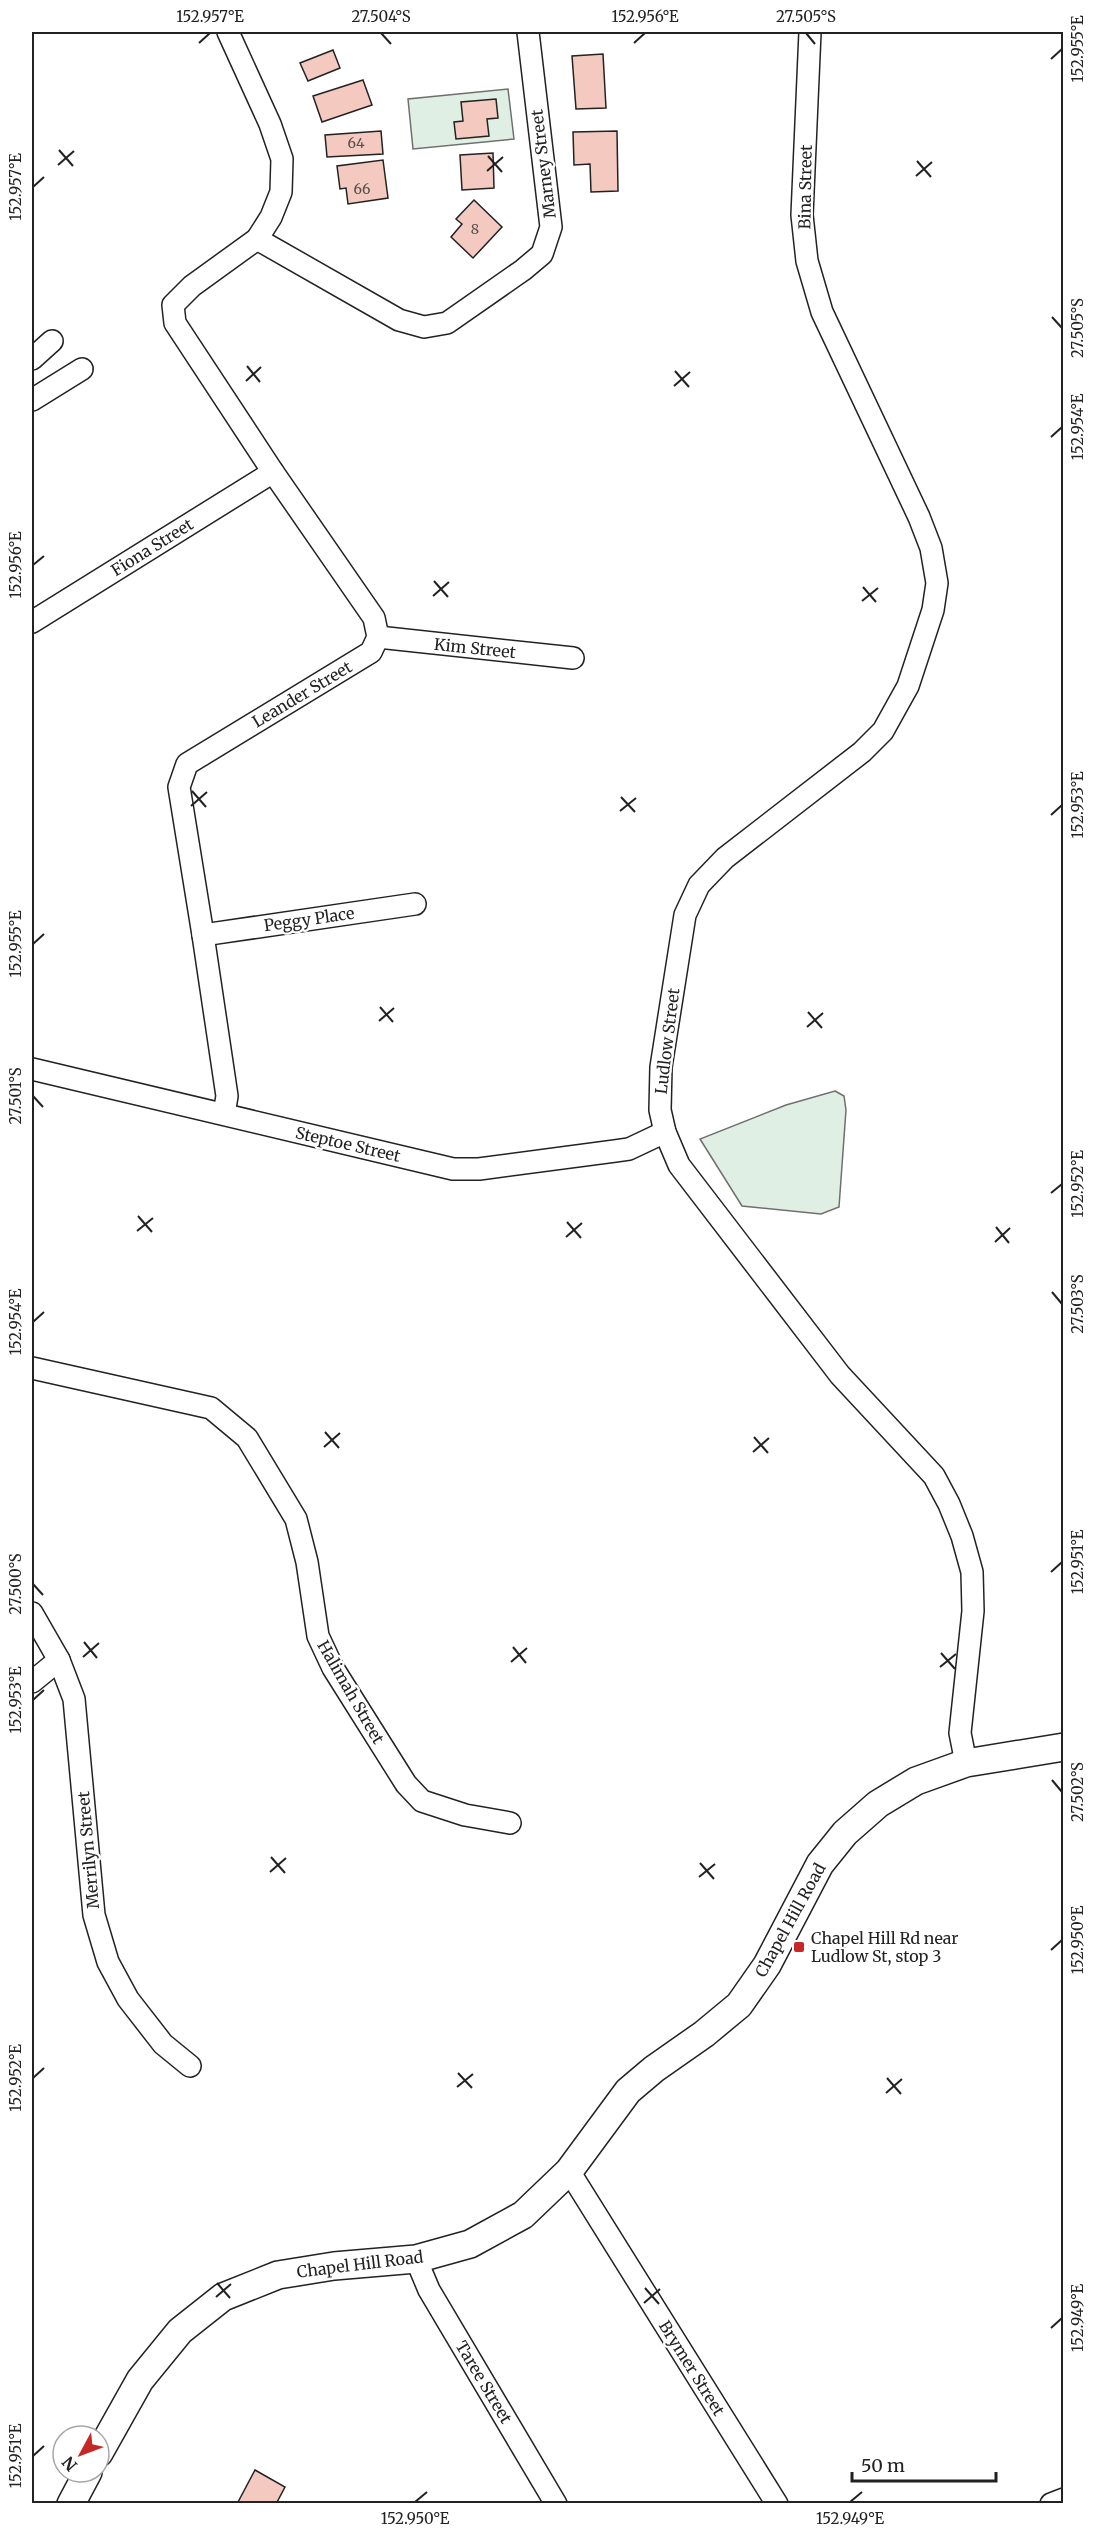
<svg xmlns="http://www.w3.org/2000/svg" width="1095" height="2535" viewBox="0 0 1095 2535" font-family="Merriweather,serif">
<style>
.green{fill:#e0efe3;stroke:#6f6f6f;stroke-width:1.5}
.building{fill:#f3c9c0;stroke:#222;stroke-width:1.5}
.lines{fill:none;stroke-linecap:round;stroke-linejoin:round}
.minor-casing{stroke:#222;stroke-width:24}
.major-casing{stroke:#222;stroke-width:30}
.minor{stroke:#fff;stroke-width:21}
.major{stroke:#fff;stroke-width:27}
.ticks{fill:none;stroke:#222;stroke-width:2}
.poi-dot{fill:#c62828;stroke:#fff;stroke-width:2}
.labels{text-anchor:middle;stroke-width:4.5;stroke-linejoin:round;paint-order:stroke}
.number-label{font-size:14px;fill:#564c4a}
.street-label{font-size:16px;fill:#222;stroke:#fff}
.poi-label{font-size:16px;fill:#222;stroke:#fff;text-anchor:start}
.neatline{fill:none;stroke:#222;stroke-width:2}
.ticks-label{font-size:15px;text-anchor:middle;fill:#222}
</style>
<rect width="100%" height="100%" fill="#fff"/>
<g class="green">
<path d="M508 89 514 139 413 149 408 99Z"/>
<path d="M835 1091 844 1096 846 1110 839 1207 821 1214 742 1206 700 1139 786 1105Z"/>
</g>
<g class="building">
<path d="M333 50 340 68 308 81 300 63Z"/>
<path d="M603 54 606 108 576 109 572 56Z"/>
<path d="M363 80 372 105 322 122 313 96Z"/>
<path d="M496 99 498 118 487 119 489 136 456 139 454 122 463 121 461 102Z"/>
<path d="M381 131 383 154 327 157 325 135Z"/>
<path d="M617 131 618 191 591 192 590 164 574 165 573 132Z"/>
<path d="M493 153 494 188 462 190 460 155Z"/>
<path d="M383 160 388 198 348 204 346 188 340 189 337 166Z"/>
<path d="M474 200 502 227 473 258 451 237 462 224 456 219Z"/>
<path d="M255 2470 285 2487 276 2504H237Z"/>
</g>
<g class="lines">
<g class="minor-casing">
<g id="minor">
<path d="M810 32 802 215 807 261 822 312 919 517 931 548 937 583 933 610 908 686 883 731 862 752 725 858 699 885 685 915 661 1067 660 1110 665 1132 679 1165 840 1375 934 1476 949 1504 962 1536 972 1572 973 1611 960 1733 966 1763"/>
<path d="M257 239 399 320 424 327 447 323 523 270 542 254 551 227 528 32"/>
<path d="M32 359 52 341"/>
<path d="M32 400 82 369"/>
<path d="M32 622 273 472"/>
<path d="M378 637 573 658"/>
<path d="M203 935 415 904"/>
<path d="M32 1069 453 1169H479L615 1151 629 1149 665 1132"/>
<path d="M224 1114 227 1096 203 935 179 787 187 764 371 652 378 637 374 618 273 472 175 323 173 305 192 286 257 239 271 217 281 192 282 159 270 124 228 32"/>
<path d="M32 1368 211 1408 247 1438 296 1519 307 1562 318 1636 333 1668 406 1784 422 1801 465 1815 510 1823"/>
<path d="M32 1613 59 1660 74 1699 94 1915 108 1962 128 1999 163 2044 190 2066"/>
<path d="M32 1682 59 1660"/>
<path d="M569 2171 777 2504"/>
<path d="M416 2259 429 2290 556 2504"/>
<path d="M1051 2504 1064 2499"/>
</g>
</g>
<g class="major-casing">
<g id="major">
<path d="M99 2453 140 2380 180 2331 223 2297 278 2275 334 2266 416 2259 470 2244 523 2215 569 2171 628 2091 654 2069 704 2034 739 2005 767 1965 820 1864 845 1833 878 1804 916 1781 966 1763 1064 1747"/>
<path d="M71 2504 88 2472"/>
</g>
</g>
<use href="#minor" class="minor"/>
<use href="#major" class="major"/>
</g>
<path class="ticks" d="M381 33 391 44M806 33 815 44M199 43 210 33M634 43 645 33M1051 59 1062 49M59 150 73 166M488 156 502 172M917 161 931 177M58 165 74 151M487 171 503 157M916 176 932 162M33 187 44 177M1052 317 1062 328M247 366 260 382M675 371 689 387M246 381 261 367M674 386 690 372M1051 437 1062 427M33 565 44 556M434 581 448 597M863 587 876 602M433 596 449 582M862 601 878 588M192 791 206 807M621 797 635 812M191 806 207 792M620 811 636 798M1051 815 1062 805M33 944 44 934M380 1007 393 1022M808 1012 822 1028M379 1021 394 1008M807 1027 823 1013M33 1096 43 1107M1051 1193 1062 1184M138 1216 152 1232M567 1222 581 1238M996 1227 1009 1243M137 1231 153 1218M566 1237 582 1223M995 1242 1010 1228M1052 1292 1062 1304M33 1322 44 1312M325 1432 339 1448M754 1437 768 1453M324 1447 340 1433M753 1452 769 1438M1051 1572 1062 1562M33 1584 43 1595M84 1642 97 1658M513 1647 526 1663M941 1653 955 1669M83 1657 99 1643M511 1662 527 1648M940 1667 956 1654M33 1700 44 1690M1052 1780 1062 1792M271 1857 285 1873M700 1863 714 1879M270 1872 286 1858M699 1877 715 1864M1051 1950 1062 1940M458 2073 472 2088M33 2078 44 2068M887 2078 901 2094M457 2087 473 2074M886 2093 902 2079M217 2283 230 2298M645 2288 659 2304M216 2297 231 2284M644 2303 660 2289M1051 2328 1062 2318M33 2456 44 2446M415 2502 427 2492M850 2502 862 2492"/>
<rect class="poi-dot" x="793" y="1941" width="12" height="12" rx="3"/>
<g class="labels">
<g class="number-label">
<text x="356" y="148">64</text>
<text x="362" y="194">66</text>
<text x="475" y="234">8</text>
</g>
<g class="street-label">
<text transform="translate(543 164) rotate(-97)" y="6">Marney Street</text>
<text transform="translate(805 187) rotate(-89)" y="6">Bina Street</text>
<text transform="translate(152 547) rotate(-32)" y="6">Fiona Street</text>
<text transform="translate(475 648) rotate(6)" y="6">Kim Street</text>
<text transform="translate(302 694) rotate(-31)" y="6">Leander Street</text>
<text transform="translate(309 919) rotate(-8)" y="6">Peggy Place</text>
<text transform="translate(667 1041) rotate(-83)" y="6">Ludlow Street</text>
<text transform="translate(348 1144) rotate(13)" y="6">Steptoe Street</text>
<text transform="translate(351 1692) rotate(60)" y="6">Halimah Street</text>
<text transform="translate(88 1850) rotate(-95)" y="6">Merrilyn Street</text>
<text transform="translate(790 1920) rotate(-61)" y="6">Chapel Hill Road</text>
<text transform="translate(360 2264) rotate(-7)" y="6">Chapel Hill Road</text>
<text transform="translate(692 2368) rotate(58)" y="6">Brymer Street</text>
<text transform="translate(484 2382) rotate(59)" y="6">Taree Street</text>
</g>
<g class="poi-label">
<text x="811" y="1944">Chapel Hill Rd near<tspan x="811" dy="18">Ludlow St, stop 3</tspan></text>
</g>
</g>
<rect width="1095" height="2535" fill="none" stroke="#ffffff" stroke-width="66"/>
<g transform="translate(81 2454) rotate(229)"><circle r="28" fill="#ffffff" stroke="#a7a7a7" stroke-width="1.5"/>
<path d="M0-4.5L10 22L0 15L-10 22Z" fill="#c62828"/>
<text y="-9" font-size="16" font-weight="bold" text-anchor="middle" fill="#222222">N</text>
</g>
<path d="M852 2472v9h144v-9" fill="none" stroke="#222222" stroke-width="3"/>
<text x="861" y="2472" font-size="18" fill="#222222" stroke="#ffffff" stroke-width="4.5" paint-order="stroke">50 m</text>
<rect x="33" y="33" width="1029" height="2469" class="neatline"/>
<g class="ticks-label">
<text x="210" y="22">152.957°E</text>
<text x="381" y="22">27.504°S</text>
<text x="645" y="22">152.956°E</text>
<text x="806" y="22">27.505°S</text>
<text transform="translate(1078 49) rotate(-90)" y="5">152.955°E</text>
<text transform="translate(16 187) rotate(-90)" y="5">152.957°E</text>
<text transform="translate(1078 328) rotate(-90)" y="5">27.505°S</text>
<text transform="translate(1078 427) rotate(-90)" y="5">152.954°E</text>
<text transform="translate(16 565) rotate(-90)" y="5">152.956°E</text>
<text transform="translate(1078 805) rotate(-90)" y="5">152.953°E</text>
<text transform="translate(16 944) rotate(-90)" y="5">152.955°E</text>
<text transform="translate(16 1096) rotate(-90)" y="5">27.501°S</text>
<text transform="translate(1078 1184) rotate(-90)" y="5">152.952°E</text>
<text transform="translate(1078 1304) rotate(-90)" y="5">27.503°S</text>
<text transform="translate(16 1322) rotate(-90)" y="5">152.954°E</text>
<text transform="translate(1078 1562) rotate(-90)" y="5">152.951°E</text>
<text transform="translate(16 1584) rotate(-90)" y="5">27.500°S</text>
<text transform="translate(16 1700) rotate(-90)" y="5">152.953°E</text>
<text transform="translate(1078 1792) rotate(-90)" y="5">27.502°S</text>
<text transform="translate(1078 1940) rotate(-90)" y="5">152.950°E</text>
<text transform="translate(16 2078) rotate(-90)" y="5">152.952°E</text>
<text transform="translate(1078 2318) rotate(-90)" y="5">152.949°E</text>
<text transform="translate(16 2456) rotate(-90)" y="5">152.951°E</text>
<text x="415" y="2524">152.950°E</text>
<text x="850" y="2524">152.949°E</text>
</g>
</svg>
